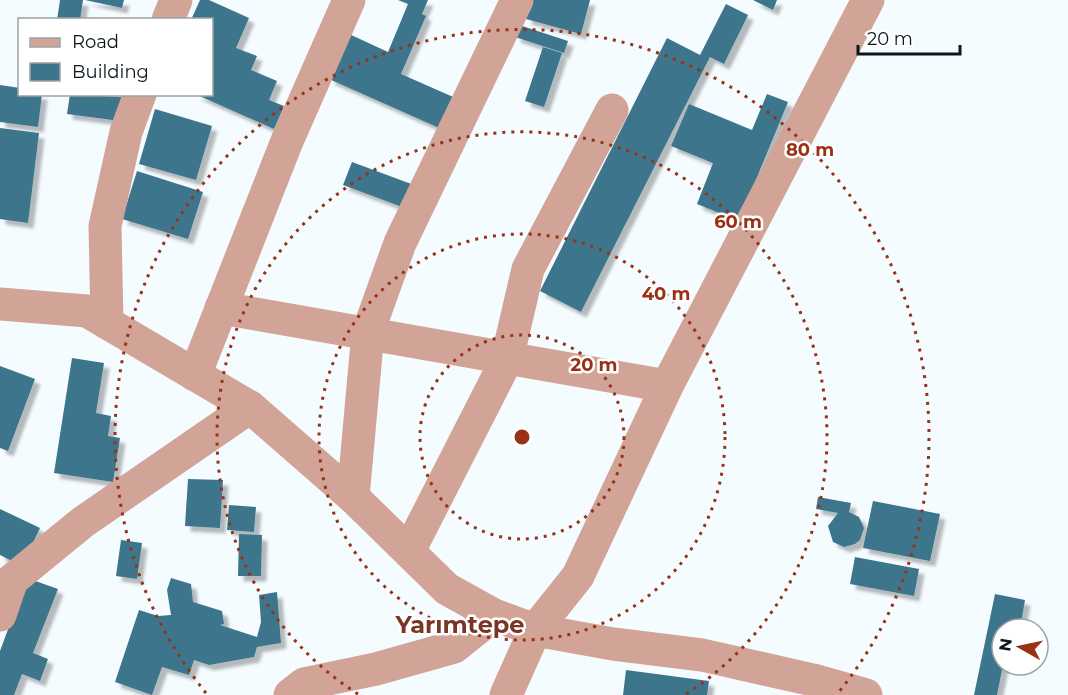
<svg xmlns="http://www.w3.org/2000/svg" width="1068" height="695" viewBox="0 0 1068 695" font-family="Montserrat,sans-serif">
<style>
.building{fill:#3c758d;filter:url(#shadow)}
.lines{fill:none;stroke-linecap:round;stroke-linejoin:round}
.minor{stroke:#d2a497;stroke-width:33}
.ring{fill:none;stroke:#993116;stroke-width:3;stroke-dasharray:3 6}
.labels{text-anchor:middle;stroke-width:5;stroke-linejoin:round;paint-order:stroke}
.quarter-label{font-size:24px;font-weight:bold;fill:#7a3625;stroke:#fff}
.centre{fill:#993116;stroke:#fff;stroke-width:3}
.ring-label{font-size:18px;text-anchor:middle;font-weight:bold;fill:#993116;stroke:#fff;stroke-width:5;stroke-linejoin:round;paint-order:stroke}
</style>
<defs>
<filter id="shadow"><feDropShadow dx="5.5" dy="5.5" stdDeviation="1.5" flood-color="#0004"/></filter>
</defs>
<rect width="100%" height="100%" fill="#f5fcff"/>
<g class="building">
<path d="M60 0H83L80 20H57Z"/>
<path d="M85 0H124L122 8Z"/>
<path d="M200 0H209L249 18 236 48 257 56 251 70 277 81 269 100 284 106 274 129 195 94H212V20H191Z"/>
<path d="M398 0H428L422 14 426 16 401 74 460 100 446 131 329 79 349 34 388 52 408 4Z"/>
<path d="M531 0H590L581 34 526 19Z"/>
<path d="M753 0H777L773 10Z"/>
<path d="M726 4 748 15 724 64 710 57 581 312 540 291 667 38 700 55Z"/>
<path d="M519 25 568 41 564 53 515 37Z"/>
<path d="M543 47 562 53 544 107 525 101Z"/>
<path d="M0 85 20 88V94H42L38 127 0 122Z"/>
<path d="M70 94 123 97 120 121 67 114Z"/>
<path d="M767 94 788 102 739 221 697 204 713 163 671 146 689 104 752 130Z"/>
<path d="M155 109 212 126 196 180 139 164Z"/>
<path d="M0 128 39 133 28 223 0 219Z"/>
<path d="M352 162 414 185 405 208 343 185Z"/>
<path d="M137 171 203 192 188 239 122 219Z"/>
<path d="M72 358 104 363 96 413 111 416 108 436 120 438 113 482 54 473Z"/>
<path d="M0 366 35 379 8 451 0 448Z"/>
<path d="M188 479 223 480 220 528 185 526Z"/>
<path d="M818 497 851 503 849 512 859 517 864 528 860 540 855 544 844 547 833 542 828 526 838 513 816 509Z"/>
<path d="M873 501 940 514 930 561 863 548Z"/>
<path d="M229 505 256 507 254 532 227 530Z"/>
<path d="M0 509 40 528 22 566 0 555Z"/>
<path d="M239 534 262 535 261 576H238Z"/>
<path d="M121 540 142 543 137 579 116 576Z"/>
<path d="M855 557 919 569 914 596 850 584Z"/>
<path d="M27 578 58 589 33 653 48 659 40 681 22 674 14 695H0V651Z"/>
<path d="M171 578 191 584 193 602 222 611 224 624 220 625 257 637 261 622 259 595 277 592 281 643 257 647 254 657 209 665 194 660 189 675 162 667 152 695 115 682 139 610 158 616 171 615 167 590Z"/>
<path d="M995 594 1025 600 1020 629H1002L1003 665 997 695H974Z"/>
<path d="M626 670 709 681 707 695H623Z"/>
</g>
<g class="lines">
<g class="minor">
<path d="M168 20 176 0"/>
<path d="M0 304 87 311 250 407 353 497 447 589 494 615 535 630 613 644 702 655 813 680 866 695"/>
<path d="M221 308 667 386"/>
<path d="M107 323 105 226 126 132 140 94"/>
<path d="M195 375 287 141 349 0"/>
<path d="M353 497 368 332 400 243 517 0"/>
<path d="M409 551 507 359 528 269 612 110"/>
<path d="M0 615 12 580 83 522 250 407"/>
<path d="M290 695 304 684 376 669 454 647 494 615"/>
<path d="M506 695 535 630 578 576 667 386 868 0"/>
</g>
</g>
<g class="ring">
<circle cx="522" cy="437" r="102"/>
<circle cx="522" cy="437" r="203"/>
<path d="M358 694A305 305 0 1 1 686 694"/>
<path d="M206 693A407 407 0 1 1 838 693"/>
</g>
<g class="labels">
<g class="quarter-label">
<text x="460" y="633">Yarımtepe</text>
</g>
</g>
<circle cx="522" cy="437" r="9" class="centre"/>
<g class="ring-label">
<text x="810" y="156">80 m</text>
<text x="738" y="228">60 m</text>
<text x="666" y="300">40 m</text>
<text x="594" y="371">20 m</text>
</g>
<rect x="18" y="18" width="195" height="78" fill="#ffffff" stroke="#9da2a4" stroke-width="1.5"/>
<rect x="30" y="38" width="30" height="9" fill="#d2a497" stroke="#9da2a4" stroke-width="1.5"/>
<text x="72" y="48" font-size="18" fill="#0a171c">Road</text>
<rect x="30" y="63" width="30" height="18" fill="#3c758d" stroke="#9da2a4" stroke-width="1.5"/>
<text x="72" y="78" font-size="18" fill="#0a171c">Building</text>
<g transform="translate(1020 647) rotate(279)"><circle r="28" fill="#ffffff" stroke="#9da2a4" stroke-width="1.5"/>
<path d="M0-4.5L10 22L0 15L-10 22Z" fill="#993116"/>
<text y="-9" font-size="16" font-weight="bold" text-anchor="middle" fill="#0a171c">N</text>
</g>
<path d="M858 45v9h102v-9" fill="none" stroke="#0a171c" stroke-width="3"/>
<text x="867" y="45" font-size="18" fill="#0a171c" stroke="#ffffff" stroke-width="4.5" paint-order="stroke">20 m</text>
</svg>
